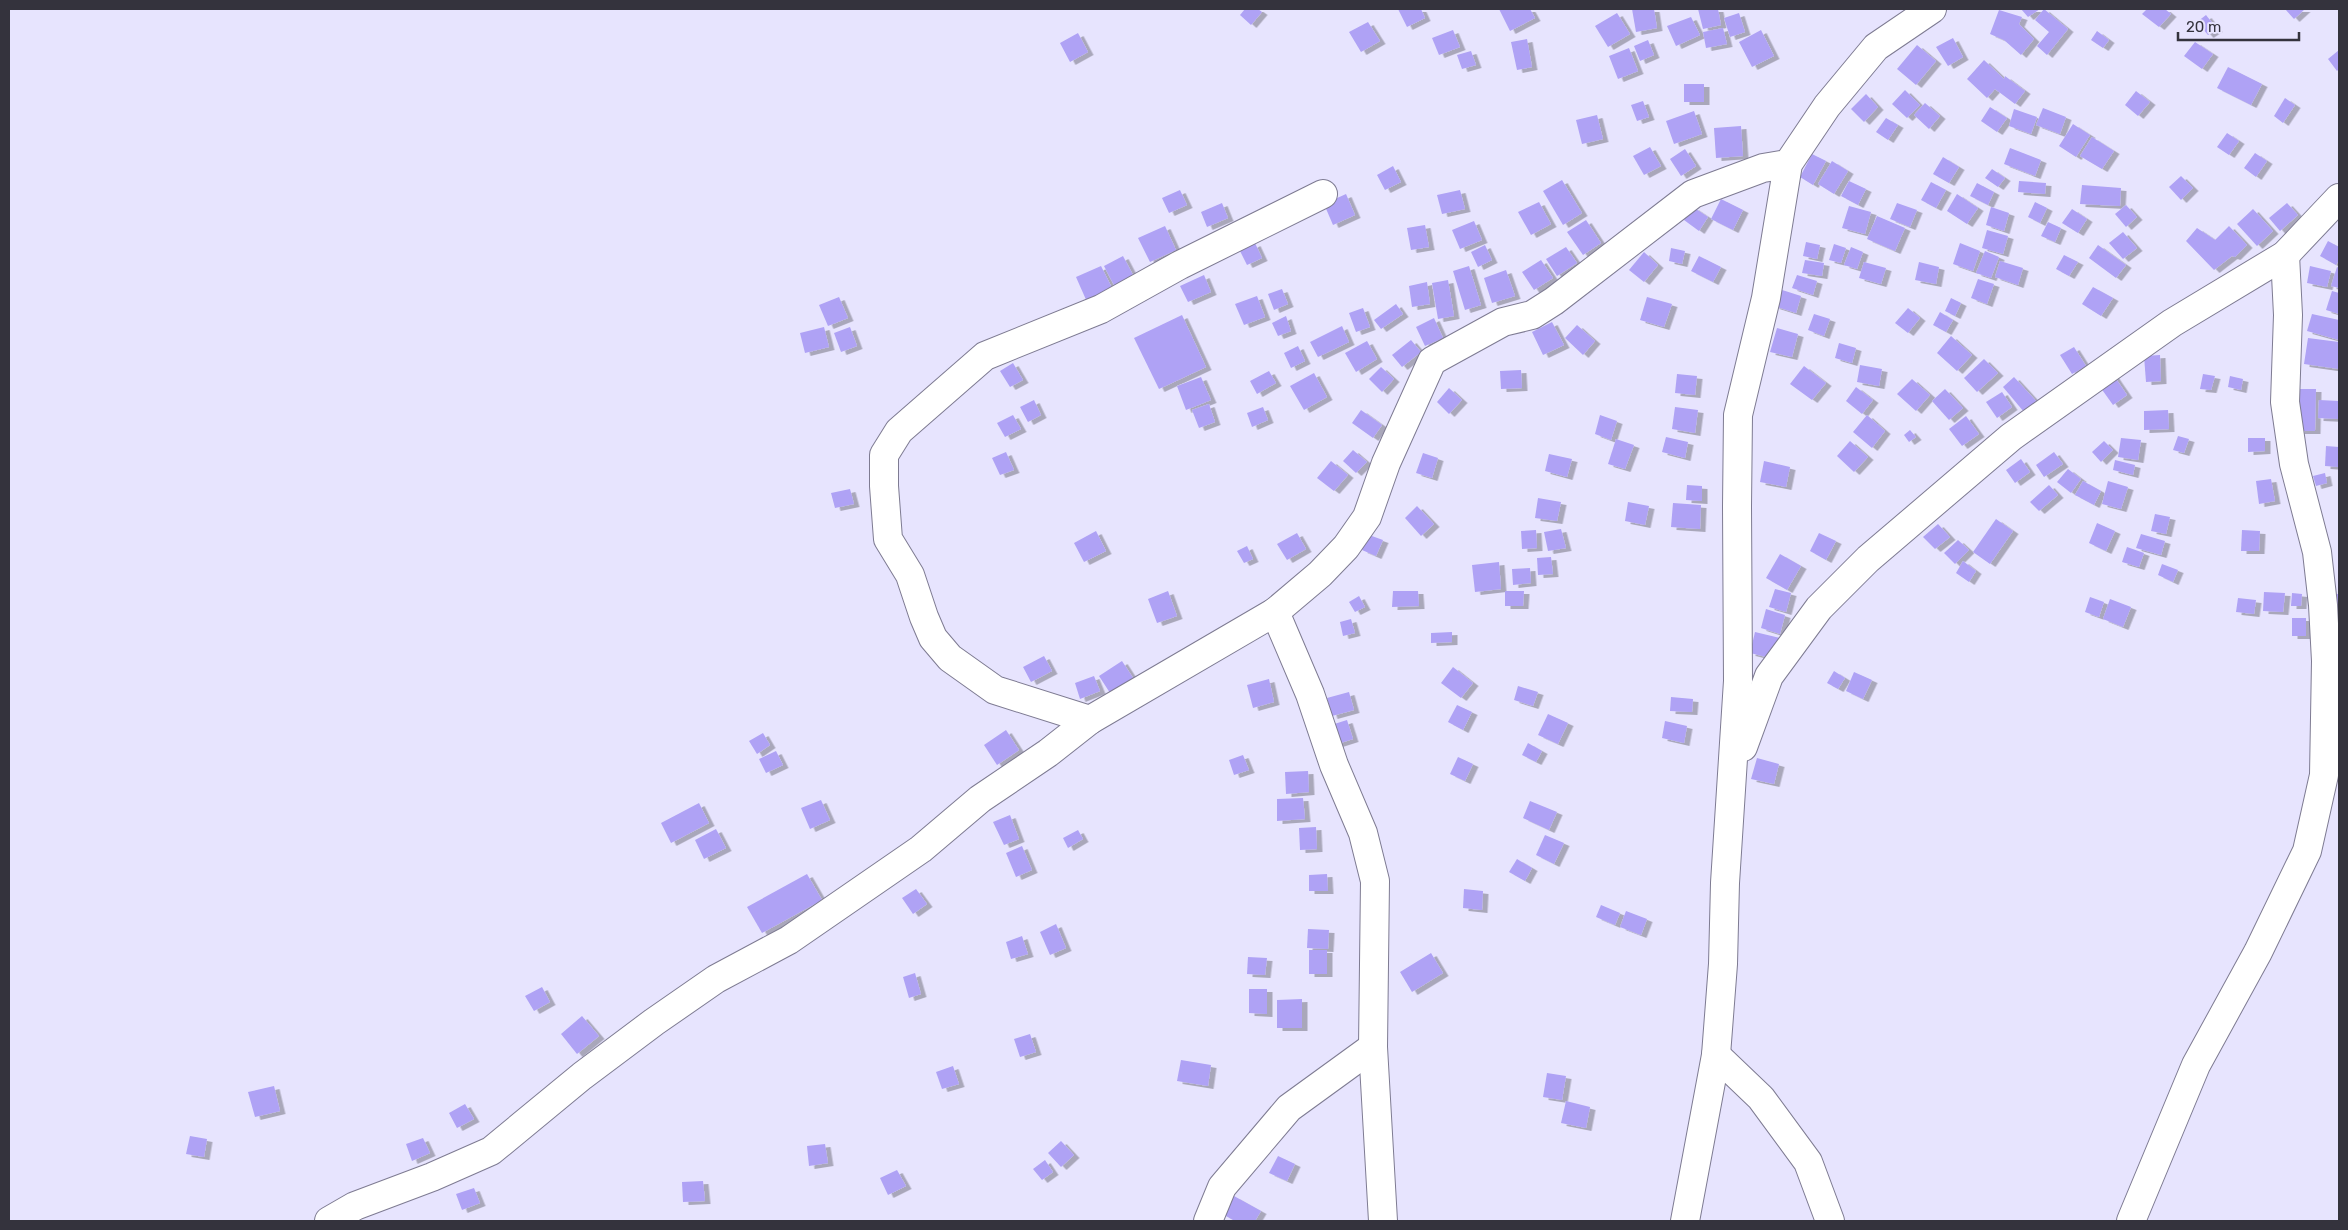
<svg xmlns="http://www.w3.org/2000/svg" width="2348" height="1230" viewBox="0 0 2348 1230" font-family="Rubik,sans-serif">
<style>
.building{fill:#afa2f5;filter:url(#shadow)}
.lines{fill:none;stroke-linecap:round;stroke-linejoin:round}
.minor-casing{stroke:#7e7b92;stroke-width:30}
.minor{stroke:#fff;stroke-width:28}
</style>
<defs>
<filter id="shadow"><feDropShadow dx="5.5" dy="3" stdDeviation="0" flood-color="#0004"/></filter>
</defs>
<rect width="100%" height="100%" fill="#e7e4fe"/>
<g class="building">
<path d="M1245 9H1258L1262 12 1251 25 1240 15Z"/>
<path d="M1398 9H1421L1425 18 1407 27Z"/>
<path d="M1499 9H1530L1535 18 1510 31Z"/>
<path d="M1632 9H1654L1657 28 1636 32Z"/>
<path d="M1698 9H1718L1721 25 1703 29Z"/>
<path d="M2021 9H2040L2028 17Z"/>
<path d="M2044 9 2068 29 2047 55 2037 46 2049 32 2035 20Z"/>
<path d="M2147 9H2165L2171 14 2159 27 2142 14Z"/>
<path d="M2285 9H2305L2294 19Z"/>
<path d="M1999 10 2022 17 2019 24 2034 39 2021 55 2004 40 1990 34Z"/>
<path d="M1617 13 1630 34 1608 47 1595 26Z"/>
<path d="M1739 13 1745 32 1730 37 1724 18Z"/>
<path d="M2206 15 2217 29 2208 35 2197 22Z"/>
<path d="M1691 17 1700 35 1676 46 1667 26Z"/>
<path d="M1368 22 1380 41 1361 52 1349 32Z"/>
<path d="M1723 28 1727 44 1706 48 1703 32Z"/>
<path d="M1453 30 1460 47 1439 55 1432 38Z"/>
<path d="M1761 30 1774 56 1752 67 1739 42Z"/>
<path d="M2097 31 2109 40 2103 48 2091 40Z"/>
<path d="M1078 33 1088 52 1070 62 1060 43Z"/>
<path d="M1953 38 1963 57 1948 66 1936 47Z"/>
<path d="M1527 39 1532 67 1517 70 1511 42Z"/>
<path d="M1648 40 1654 55 1640 61 1634 46Z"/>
<path d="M2195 42 2213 54 2202 69 2184 56Z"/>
<path d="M1917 45 1936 61 1916 85 1897 69Z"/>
<path d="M1629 48 1638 71 1618 79 1609 56Z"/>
<path d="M2339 50V69L2337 71 2328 59Z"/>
<path d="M1471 51 1476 65 1462 69 1457 55Z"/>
<path d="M1984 60 2004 79 2005 76 2025 91 2015 104 1995 89 1987 98 1967 79Z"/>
<path d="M2228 67 2262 84 2251 105 2217 88Z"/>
<rect x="1684" y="84" width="20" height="18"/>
<path d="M1905 90 1920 105 1907 118 1892 104Z"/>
<path d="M2136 91 2150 102 2138 116 2125 105Z"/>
<path d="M1866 94 1878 107 1864 122 1851 109Z"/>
<path d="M2285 98 2295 105 2283 123 2274 116Z"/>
<path d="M1643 101 1649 117 1637 121 1631 105Z"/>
<path d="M1925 103 1940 116 1929 129 1914 115Z"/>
<path d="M1990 107 2007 118 1997 132 1981 121Z"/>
<path d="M2043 108 2066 117 2060 134 2036 125Z"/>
<path d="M2014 109 2037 117 2031 134 2009 126Z"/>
<path d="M1694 111 1702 134 1674 144 1666 121Z"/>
<path d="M1597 115 1603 139 1582 144 1576 120Z"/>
<path d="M1886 118 1898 125 1888 140 1876 132Z"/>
<path d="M2073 124 2090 135 2076 157 2059 146Z"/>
<path d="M1741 126 1743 156 1716 158 1714 128Z"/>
<path d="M2227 133 2239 141 2229 155 2217 147Z"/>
<path d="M2092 137 2114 151 2102 169 2080 156Z"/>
<path d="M1650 147 1661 166 1644 175 1633 156Z"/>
<path d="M2010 148 2041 160 2035 176 2004 164Z"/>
<path d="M1685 149 1696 166 1681 176 1670 159Z"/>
<path d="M2255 153 2267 161 2256 177 2244 168Z"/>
<path d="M1812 154 1826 161 1813 185 1800 177Z"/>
<path d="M1943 157 1959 167 1949 183 1933 174Z"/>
<path d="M1832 161 1848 171 1834 194 1818 184Z"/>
<path d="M1393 166 1401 182 1385 190 1377 175Z"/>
<path d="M1992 169 2005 178 1998 187 1985 178Z"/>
<path d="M2181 176 2193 188 2181 200 2169 187Z"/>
<path d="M1562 180 1582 213 1563 225 1543 191Z"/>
<path d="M1849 181 1866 189 1858 205 1841 196Z"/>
<path d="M2019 181 2046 183 2045 194 2018 192Z"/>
<path d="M1931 182 1946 190 1936 208 1921 200Z"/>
<path d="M1977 183 1994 192 1988 205 1970 196Z"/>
<path d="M2082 185 2121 188 2120 206 2080 204Z"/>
<path d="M1180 190 1187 205 1169 213 1162 198Z"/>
<path d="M1460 190 1465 209 1442 214 1437 195Z"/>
<path d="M1346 194 1355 215 1333 225 1324 204Z"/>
<path d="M1957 194 1978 208 1967 224 1947 211Z"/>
<path d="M1721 199 1743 210 1733 230 1711 219Z"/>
<path d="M1539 202 1551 224 1531 235 1518 212Z"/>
<path d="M2035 202 2047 208 2040 223 2028 217Z"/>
<path d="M1222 203 1228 218 1207 227 1201 212Z"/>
<path d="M1897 203 1917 210 1910 227 1890 219Z"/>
<path d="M2287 203 2298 215 2280 231 2269 218Z"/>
<path d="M2126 205 2137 217 2126 227 2115 214Z"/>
<path d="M1849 206 1871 212 1865 234 1842 228Z"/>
<path d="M1693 207 1708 217 1699 231 1684 220Z"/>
<path d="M1991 207 2009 213 2004 231 1986 225Z"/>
<path d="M2072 209 2087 219 2078 233 2062 223Z"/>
<path d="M2253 209 2273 231 2257 246 2237 224Z"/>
<path d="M1877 216 1905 228 1895 251 1867 239Z"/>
<path d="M1586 220 1601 243 1583 255 1567 232Z"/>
<path d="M1474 221 1482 240 1460 249 1452 230Z"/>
<path d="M2048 222 2061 228 2055 242 2041 236Z"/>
<path d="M1425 225 1429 247 1411 250 1407 228Z"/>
<path d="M1165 226 1176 250 1150 262 1138 238Z"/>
<path d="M2229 226 2247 245 2235 257 2232 256 2214 270 2186 241 2197 228 2215 240Z"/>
<path d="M1987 230 2008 236 2003 254 1982 248Z"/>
<path d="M2123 232 2137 248 2123 259 2109 243Z"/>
<path d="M2328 241 2339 247V260L2336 265 2320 256Z"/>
<path d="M1806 242 1820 245 1817 259 1803 256Z"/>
<path d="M1255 243 1262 258 1247 265 1240 251Z"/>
<path d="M1960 243 1980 251 1973 271 1953 264Z"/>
<path d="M1834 244 1846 248 1841 263 1829 260Z"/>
<path d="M1485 245 1492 260 1478 267 1471 252Z"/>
<path d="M2098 245 2126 265 2116 278 2089 258Z"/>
<path d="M1566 247 1577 263 1557 276 1546 259Z"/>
<path d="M1851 247 1863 252 1857 269 1844 265Z"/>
<path d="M1671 248 1685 251 1682 264 1669 261Z"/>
<path d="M1985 251 1999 257 1991 278 1976 273Z"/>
<path d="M1644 252 1658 265 1644 282 1629 270Z"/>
<path d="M2064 255 2078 262 2069 276 2056 269Z"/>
<path d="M1123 256 1134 277 1115 287 1104 266Z"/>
<path d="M1699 256 1721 267 1713 282 1691 271Z"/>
<path d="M1541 260 1553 278 1534 290 1522 272Z"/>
<path d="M1805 260 1824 263 1822 276 1802 273Z"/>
<path d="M2000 261 2023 268 2018 285 1995 277Z"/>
<path d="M1864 262 1886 268 1881 284 1859 278Z"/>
<path d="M1919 262 1939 267 1936 284 1915 280Z"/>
<path d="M1101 266 1113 290 1087 302 1076 277Z"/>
<path d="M1469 266 1481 305 1465 310 1453 271Z"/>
<path d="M2310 266 2331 271 2327 287 2307 283Z"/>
<path d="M2337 267 2339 268V288L2331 286Z"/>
<path d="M1506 270 1515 296 1492 303 1484 278Z"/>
<path d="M1204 275 1211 292 1188 302 1180 286Z"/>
<path d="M1797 275 1817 281 1813 295 1792 288Z"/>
<path d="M1978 279 1994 284 1987 304 1971 298Z"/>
<path d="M1448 280 1454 316 1438 319 1432 283Z"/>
<path d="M1427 282 1430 304 1412 307 1409 286Z"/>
<path d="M2093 287 2113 298 2101 316 2082 304Z"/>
<path d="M1282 289 1288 304 1274 310 1268 294Z"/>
<path d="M1779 289 1801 296 1796 313 1774 306Z"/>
<path d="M2332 291 2339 293V314L2326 310Z"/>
<path d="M1257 296 1265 317 1244 325 1235 304Z"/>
<path d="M839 297 848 318 828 326 819 305Z"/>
<path d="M1647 297 1672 304 1664 327 1640 320Z"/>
<path d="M1951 298 1961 303 1955 316 1945 311Z"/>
<path d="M1396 304 1403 314 1381 329 1374 320Z"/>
<path d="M1363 308 1370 327 1356 332 1349 313Z"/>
<path d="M1908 308 1920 318 1908 333 1895 323Z"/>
<path d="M1940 312 1953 320 1946 332 1933 325Z"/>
<path d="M1814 314 1830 319 1824 336 1808 330Z"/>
<path d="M2312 314 2339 320V340L2307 331Z"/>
<path d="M1182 315 1206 367 1159 389 1134 338Z"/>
<path d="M1286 316 1291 331 1278 336 1272 323Z"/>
<path d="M1434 318 1443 338 1425 346 1416 327Z"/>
<path d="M1552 322 1564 345 1543 355 1532 332Z"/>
<path d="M1577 325 1595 341 1583 355 1565 338Z"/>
<path d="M1342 326 1349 342 1318 357 1310 342Z"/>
<path d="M824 327 829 347 805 353 800 333Z"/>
<path d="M850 327 857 346 841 352 834 333Z"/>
<path d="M1777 328 1798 334 1792 357 1770 352Z"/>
<path d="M1951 336 1972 355 1957 371 1937 353Z"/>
<path d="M2308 338 2339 342V369L2304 364Z"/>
<path d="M1411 340 1421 352 1402 367 1392 355Z"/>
<path d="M1367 341 1377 359 1356 372 1345 353Z"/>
<path d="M1839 343 1856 348 1852 363 1835 358Z"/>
<path d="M1298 346 1305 361 1291 368 1284 353Z"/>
<path d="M2074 347 2086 366 2072 374 2060 355Z"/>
<path d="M2160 355 2161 381 2146 382 2144 356Z"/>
<path d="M1984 359 1998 373 1977 392 1964 378Z"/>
<path d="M1013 363 1023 380 1010 387 1000 371Z"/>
<path d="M1860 365 1882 369 1879 386 1857 382Z"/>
<path d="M1804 366 1826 383 1812 400 1790 384Z"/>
<path d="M1381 367 1394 379 1382 392 1369 379Z"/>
<path d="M1521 370 1522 388 1501 389 1500 371Z"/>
<path d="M1269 371 1276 383 1257 394 1250 381Z"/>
<path d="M1314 373 1327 397 1304 410 1290 386Z"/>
<path d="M2112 373 2127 395 2113 405 2098 384Z"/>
<path d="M1677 374 1697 376 1695 395 1675 393Z"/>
<path d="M2203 374 2215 376 2211 390 2200 389Z"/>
<path d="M2230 376 2243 379 2241 390 2228 387Z"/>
<path d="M1201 377 1211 400 1186 410 1177 386Z"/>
<path d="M2014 377 2036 401 2024 412 2003 387Z"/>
<path d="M1912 379 1930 395 1916 411 1897 394Z"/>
<path d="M1856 387 1873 400 1862 414 1846 401Z"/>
<path d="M1449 388 1462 400 1449 414 1437 402Z"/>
<path d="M1945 389 1963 408 1949 420 1932 401Z"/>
<path d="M2299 389H2316L2315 431H2299Z"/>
<path d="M2002 392 2012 407 1997 418 1986 402Z"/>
<path d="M1034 400 1041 415 1028 422 1020 407Z"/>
<path d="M2319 400 2339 401V419L2318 418Z"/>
<path d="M1209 404 1215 422 1199 428 1192 410Z"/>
<path d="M1263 407 1268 420 1252 427 1247 413Z"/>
<path d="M1675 407 1698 410 1695 433 1672 429Z"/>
<path d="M1361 410 1382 425 1373 438 1352 423Z"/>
<path d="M2168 410 2169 429 2144 430V411Z"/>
<path d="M1013 415 1021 429 1005 437 997 423Z"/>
<path d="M1600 415 1617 421 1611 440 1595 434Z"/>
<path d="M1867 415 1885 431 1872 448 1853 432Z"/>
<path d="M1966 416 1979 434 1962 446 1949 429Z"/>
<path d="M1910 430 1916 437 1909 442 1904 435Z"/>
<path d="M2178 436 2189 439 2184 453 2173 450Z"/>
<path d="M1666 437 1688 442 1685 458 1662 452Z"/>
<path d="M2121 438 2141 440 2138 460 2118 457Z"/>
<path d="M2248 438H2265V451L2248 452Z"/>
<path d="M1616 439 1634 445 1625 469 1608 464Z"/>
<path d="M1850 441 1868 457 1854 472 1837 456Z"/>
<path d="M2104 441 2113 450 2101 462 2092 452Z"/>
<path d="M2326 446 2339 447V467L2325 466Z"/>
<path d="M1353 450 1367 462 1356 473 1343 461Z"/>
<path d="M1006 452 1014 470 1000 475 992 458Z"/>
<path d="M2054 452 2063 464 2044 477 2036 465Z"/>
<path d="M1423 453 1438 458 1432 478 1416 473Z"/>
<path d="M1549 454 1572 459 1567 477 1545 471Z"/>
<path d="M2021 459 2030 472 2015 483 2006 470Z"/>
<path d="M2115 460 2135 465 2133 475 2113 470Z"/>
<path d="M1331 461 1348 475 1334 491 1317 478Z"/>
<path d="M1764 461 1790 467 1786 487 1760 482Z"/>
<path d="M2068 469 2081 479 2071 493 2057 482Z"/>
<path d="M2325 473 2327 483 2316 486 2313 476Z"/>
<path d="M2271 479 2275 501 2259 504 2256 481Z"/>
<path d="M2083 481 2101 491 2094 505 2075 495Z"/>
<path d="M2108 481 2128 487 2121 509 2102 504Z"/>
<path d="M1687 485 1702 486V501L1686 500Z"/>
<path d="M2049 485 2058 495 2039 511 2030 502Z"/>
<path d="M850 489 854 504 835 508 831 493Z"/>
<path d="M1538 498 1561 502 1557 521 1535 518Z"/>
<path d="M1628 502 1649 506 1645 525 1625 521Z"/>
<path d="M1673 503 1701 505 1700 529 1671 527Z"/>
<path d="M1417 506 1434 524 1421 536 1405 518Z"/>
<path d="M2155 514 2170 517 2166 534 2151 531Z"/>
<path d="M1996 519 2013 531 1990 564 1973 552Z"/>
<path d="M2097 523 2115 531 2106 551 2089 543Z"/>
<path d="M1938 524 1950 537 1935 549 1923 537Z"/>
<path d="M1561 529 1566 548 1548 551 1544 532Z"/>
<path d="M1536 530 1537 548 1522 549 1521 531Z"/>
<path d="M2242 530 2260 531 2259 551H2241Z"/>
<path d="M1096 531 1106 551 1084 562 1074 543Z"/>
<path d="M1297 533 1306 549 1287 560 1277 544Z"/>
<path d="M1819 533 1836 541 1826 560 1810 551Z"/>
<path d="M2141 534 2165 541 2161 555 2136 548Z"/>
<path d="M1369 535 1383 540 1376 556 1362 550Z"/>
<path d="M1958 540 1969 550 1955 564 1944 553Z"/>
<path d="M1247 546 1253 559 1244 563 1237 551Z"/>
<path d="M2127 547 2144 553 2139 567 2122 562Z"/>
<path d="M1780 554 1801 566 1787 590 1766 578Z"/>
<path d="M1551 557 1553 574 1538 575 1537 558Z"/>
<path d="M1963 561 1976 571 1969 582 1956 573Z"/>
<path d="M1499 562 1501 589 1475 592 1472 565Z"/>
<path d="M2162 564 2178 570 2173 582 2158 575Z"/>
<path d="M1530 568 1531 583 1513 585 1512 569Z"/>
<path d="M1775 589 1791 593 1786 612 1769 607Z"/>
<path d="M1168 591 1177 616 1157 623 1148 599Z"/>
<path d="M1393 591H1418L1419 606 1392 607Z"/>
<path d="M1505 591H1524L1523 606H1505Z"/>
<path d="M2264 592 2285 593 2283 612 2263 611Z"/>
<path d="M2292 593 2302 594 2301 606H2291Z"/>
<path d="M2334 594H2339V620L2335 621Z"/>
<path d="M1359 596 1365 607 1355 612 1349 602Z"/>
<path d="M2090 597 2104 602 2099 617 2085 612Z"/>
<path d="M2238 598 2256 600 2254 614 2236 612Z"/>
<path d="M2110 599 2131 607 2123 627 2103 619Z"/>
<path d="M1766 609 1785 615 1780 634 1761 628Z"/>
<rect x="2292" y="618" width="14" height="18"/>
<path d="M1351 619 1355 633 1343 636 1340 622Z"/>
<path d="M1452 632V642L1431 643V633Z"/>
<path d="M1755 632 1780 638 1775 659 1750 653Z"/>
<path d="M1044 656 1052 671 1031 682 1023 667Z"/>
<path d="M1122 661 1135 681 1112 696 1099 676Z"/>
<path d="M1453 667 1473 683 1461 698 1441 683Z"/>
<path d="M1834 671 1845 678 1838 689 1827 683Z"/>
<path d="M1854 672 1872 680 1863 699 1846 691Z"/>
<path d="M1094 676 1100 691 1080 699 1075 683Z"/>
<path d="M1269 679 1274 702 1253 708 1247 685Z"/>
<path d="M1518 686 1538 692 1533 706 1514 700Z"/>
<path d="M1349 692 1354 710 1332 716 1327 698Z"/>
<path d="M1671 697 1693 699 1692 712 1670 711Z"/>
<path d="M1457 705 1472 712 1463 730 1448 722Z"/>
<path d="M1548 714 1568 723 1558 744 1538 735Z"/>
<path d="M1347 720 1353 739 1334 745 1328 726Z"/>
<path d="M1665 721 1687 726 1684 743 1662 738Z"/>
<path d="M1006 730 1019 750 997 765 984 745Z"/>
<path d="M763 733 770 745 757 754 749 741Z"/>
<path d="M1528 743 1542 751 1536 762 1522 755Z"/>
<path d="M776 751 783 765 766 773 759 759Z"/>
<path d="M1243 755 1249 770 1234 775 1229 760Z"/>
<path d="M1458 757 1473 764 1465 781 1450 774Z"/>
<path d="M1757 758 1779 764 1774 784 1751 779Z"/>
<path d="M1308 771 1309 792 1286 794 1285 772Z"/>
<path d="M1303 798 1305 819 1277 821V799Z"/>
<path d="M821 800 830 820 810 829 801 808Z"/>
<path d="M1530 801 1557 812 1549 830 1523 818Z"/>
<path d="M699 803 709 823 671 843 661 823Z"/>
<path d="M1010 815 1019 839 1004 845 993 822Z"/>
<path d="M1316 827 1317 849 1300 850 1299 828Z"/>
<path d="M716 829 726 848 704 859 695 840Z"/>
<path d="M1078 830 1083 839 1068 848 1063 838Z"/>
<path d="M1545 835 1564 843 1554 864 1536 855Z"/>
<path d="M1022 846 1032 870 1016 877 1006 853Z"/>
<path d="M1517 859 1532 868 1525 881 1509 872Z"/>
<path d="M807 874 822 900 762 933 747 907Z"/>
<path d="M1327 874 1328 891H1309V875Z"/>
<path d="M916 889 927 904 913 914 902 898Z"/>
<path d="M1464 889 1483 891 1482 910 1463 908Z"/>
<path d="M1601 905 1620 913 1615 925 1596 917Z"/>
<path d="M1626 911 1647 919 1641 935 1620 927Z"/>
<path d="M1056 924 1066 948 1050 955 1040 932Z"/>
<path d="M1308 929 1329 930 1328 949 1307 948Z"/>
<path d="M1022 936 1028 954 1011 959 1006 942Z"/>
<rect x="1309" y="950" width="18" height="24"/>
<path d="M1431 953 1443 973 1412 992 1400 972Z"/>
<path d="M1248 957 1267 958 1265 975 1247 974Z"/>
<path d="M915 973 921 994 909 998 903 977Z"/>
<path d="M542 987 550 1002 534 1011 525 996Z"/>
<path d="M1249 989H1267V1014L1249 1013Z"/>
<path d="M1302 999V1028H1277V1000Z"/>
<path d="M582 1016 599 1036 577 1054 561 1034Z"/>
<path d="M1030 1034 1036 1052 1020 1057 1014 1039Z"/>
<path d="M1181 1060 1211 1065 1208 1086 1177 1081Z"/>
<path d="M953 1066 959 1084 942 1089 936 1072Z"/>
<path d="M1547 1073 1566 1076 1562 1100 1543 1097Z"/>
<path d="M274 1086 280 1111 255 1117 248 1092Z"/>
<path d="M1566 1101 1590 1107 1586 1128 1561 1123Z"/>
<path d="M465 1104 474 1119 457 1128 449 1113Z"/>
<path d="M190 1136 207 1139 204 1157 186 1154Z"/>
<path d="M423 1138 430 1153 412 1161 406 1144Z"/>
<path d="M1061 1141 1074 1155 1061 1167 1048 1153Z"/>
<path d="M825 1144 828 1163 809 1166 807 1146Z"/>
<path d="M1278 1156 1295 1164 1287 1181 1269 1173Z"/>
<path d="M1045 1160 1053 1172 1042 1180 1033 1169Z"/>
<path d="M897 1170 906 1186 888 1195 880 1178Z"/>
<path d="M703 1181 705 1201 683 1202 682 1182Z"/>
<path d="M474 1188 480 1203 462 1210 456 1194Z"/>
<path d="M1234 1196 1261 1211 1255 1221H1235L1224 1215Z"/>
</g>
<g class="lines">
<g class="minor-casing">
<g id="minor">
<path d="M1275 612 1310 694 1334 765 1363 833 1375 881 1373 1047 1383 1221"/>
<path d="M1090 720 995 690 950 658 933 638 924 617 910 575 888 539 884 486V455L899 431 985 356 1101 309 1180 265 1323 194"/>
<path d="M1743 747 1769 676 1819 608 1868 559 2011 437 2172 323 2285 255 2339 198"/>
<path d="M1716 1055 1761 1098 1808 1162 1830 1221"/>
<path d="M329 1221 355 1206 432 1177 491 1151 582 1076 654 1022 716 979 789 940 921 849 980 799 1048 753 1090 720 1275 612 1320 574 1346 547 1367 517 1386 463 1432 361 1503 322 1532 315 1554 301 1693 194 1763 168 1788 164"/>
<path d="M1208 1221 1222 1187 1289 1108 1373 1047"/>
<path d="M1685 1221 1716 1055 1723 964 1725 883 1738 681 1737 506 1738 415 1766 298 1788 164 1827 106 1876 47 1932 9"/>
<path d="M2131 1221 2196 1065 2258 952 2307 851 2324 775 2326 661 2323 605 2317 552 2294 464 2285 402 2288 315 2285 255"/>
</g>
</g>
<use href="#minor" class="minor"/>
</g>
<rect width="2348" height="1230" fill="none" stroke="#34333d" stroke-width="20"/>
<path d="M2178 32v8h121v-8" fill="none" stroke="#34333d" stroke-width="2.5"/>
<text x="2186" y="32" font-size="15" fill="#34333d" stroke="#e7e4fe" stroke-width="4" paint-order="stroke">20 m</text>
</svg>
